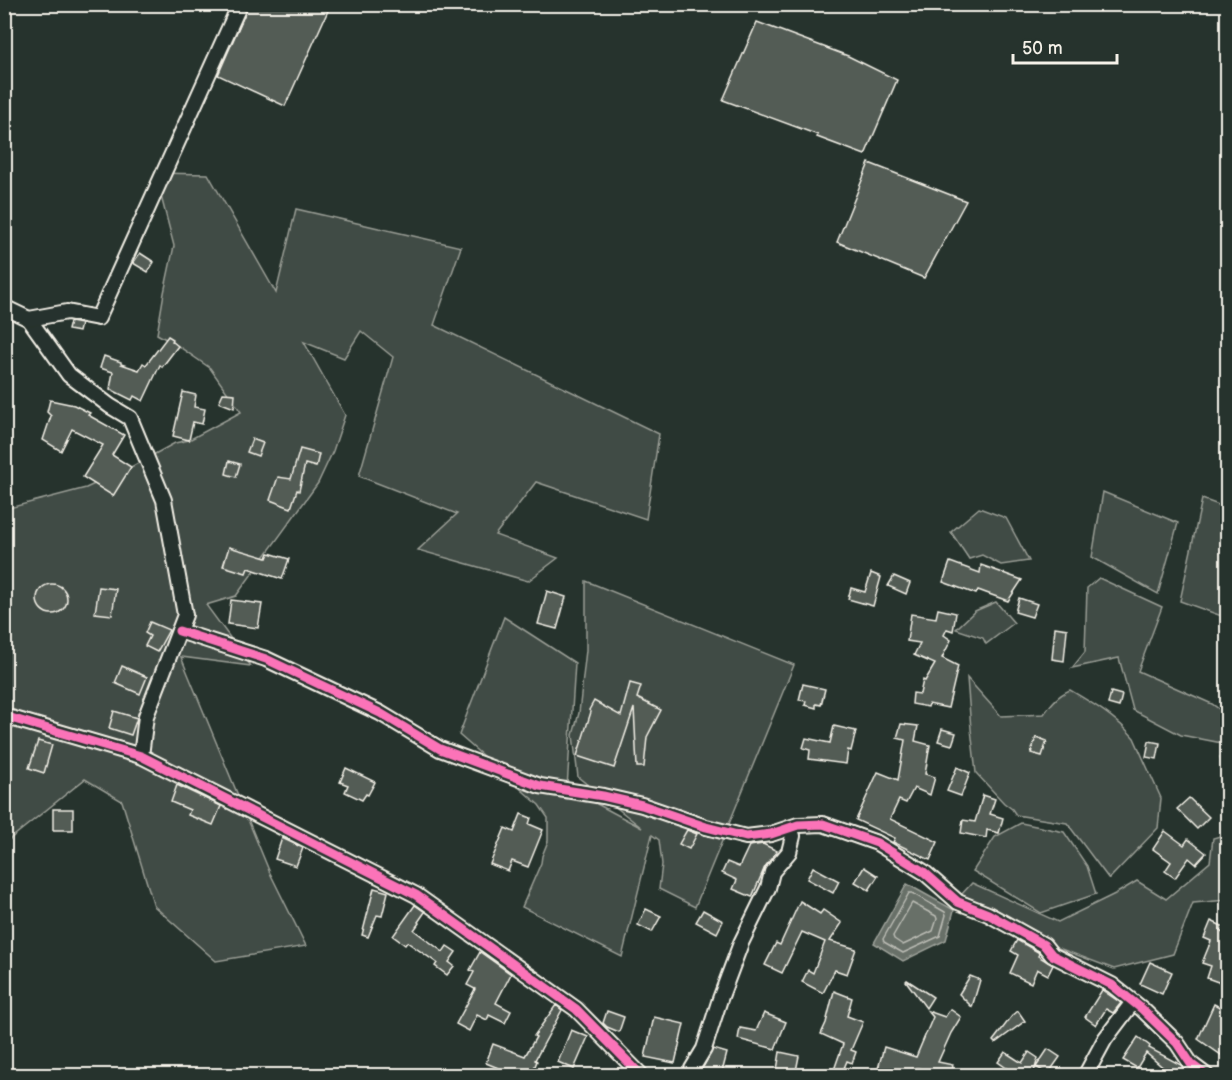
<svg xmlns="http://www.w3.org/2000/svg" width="1232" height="1080" viewBox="0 0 1232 1080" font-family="'Balsamiq Sans',sans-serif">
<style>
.green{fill:#414b45;stroke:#9a9e96;stroke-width:1.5}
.water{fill:#676f68;stroke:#9fa39b;stroke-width:1.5}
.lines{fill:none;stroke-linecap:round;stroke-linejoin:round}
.shore{stroke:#bcbdb5;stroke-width:1.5}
.building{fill:#525c55;stroke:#f4f1e8;stroke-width:1.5}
.street-casing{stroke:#f4f1e8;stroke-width:18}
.street{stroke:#26332d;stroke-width:14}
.cycleway-casing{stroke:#26332d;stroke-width:13}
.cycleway{stroke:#fb73b8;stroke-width:9}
</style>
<rect width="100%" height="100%" fill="#26332d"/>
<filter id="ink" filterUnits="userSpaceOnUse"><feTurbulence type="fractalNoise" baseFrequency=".0167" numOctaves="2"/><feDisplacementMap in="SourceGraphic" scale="12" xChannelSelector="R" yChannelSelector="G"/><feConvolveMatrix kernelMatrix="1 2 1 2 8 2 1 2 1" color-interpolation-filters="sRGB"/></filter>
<g filter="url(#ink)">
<g class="green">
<path d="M155 173 208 174 276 293 296 209 461 247 434 325 659 434 646 519 536 482 495 535 558 558 528 581 418 550 457 514 359 476 393 357 361 331 344 358 304 342 345 415 333 451 318 483 236 596 206 605 251 666 181 657 270 873 306 946 216 961 154 906 122 801 85 779 5 843V509L86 488 131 467 175 443 189 440 241 412 210 368 178 346 157 334 164 293 174 246Z"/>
<path d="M1103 492 1178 523 1158 594 1092 557Z"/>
<path d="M1202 499 1227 508V618L1180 601Z"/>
<path d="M979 508 1006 518 1029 561 1001 565 982 555 969 559 951 532Z"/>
<path d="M1099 578 1162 607 1138 671 1212 704 1227 715V744L1181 735 1133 710 1119 658 1072 668 1085 652 1087 588Z"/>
<path d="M586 581 794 665 695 907 659 889 662 864 659 840 652 835 622 957 522 907 541 863 542 856 548 841V818L539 805 459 735 504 617 575 663 567 788 642 828 578 777 573 735 579 713 586 650Z"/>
<path d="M996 602 1014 623 986 644 983 638 956 629 975 611Z"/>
<path d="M967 678 1001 716 1044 714C1051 704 1058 695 1070 690 1092 703 1116 717 1134 738L1161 798 1158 828 1109 879 1067 823 1016 815 1012 809 1004 803 976 773 971 729Z"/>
<path d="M1021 823 1064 832 1087 866 1096 894 1041 913 973 871 995 837Z"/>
<path d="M1227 834V900L1193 903 1173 954 1114 969 1037 940 961 895 972 883 1058 922 1117 893 1137 881 1166 899 1210 862 1213 838Z"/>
</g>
<g class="water">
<path d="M1220 757H1227V796Z"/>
<path d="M907 884 954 910 946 940 903 961 874 943Z"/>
</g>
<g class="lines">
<g class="shore">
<path d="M909 893H912L945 912 946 915 940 936 903 953 884 942 883 939Z"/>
<path d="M912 903 936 916 937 919 933 931 903 945 894 939 893 936Z"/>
</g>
</g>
<g class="building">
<path d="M249 4H331L285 106 218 75Z"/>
<path d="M757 22 848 56 897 80 865 155 817 137 818 135 723 100Z"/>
<path d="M869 163 966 201 924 278 837 242Z"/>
<path d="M140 253 154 262 148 272 133 263Z"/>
<path d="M70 322 81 324 79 332 68 330Z"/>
<path d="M168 336 173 339 172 341 178 346 162 367 160 365 143 401 134 396 132 400 110 389 113 372 100 368 104 356 121 362V364L139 370 143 363 146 365Z"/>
<path d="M183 392 196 395 194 407 205 409 202 424 193 422 189 440 173 436Z"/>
<path d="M223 393 235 394 234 408 219 402Z"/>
<path d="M50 400 74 405 90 413 88 415 124 435 112 455 131 467 113 496 83 477 103 445 72 429 61 451 43 440 51 416 47 412Z"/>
<path d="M252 439 263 443 258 456 247 452Z"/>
<path d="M300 449 319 454 316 467 305 464 299 491 297 490 291 508 270 500 278 477 291 479Z"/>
<path d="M229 461 240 464 236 477 226 474Z"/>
<path d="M229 547 267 558 269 553 289 559 282 579 248 568 246 573 223 566Z"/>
<path d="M950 562 980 573 981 565 1022 580 1008 601 978 590 976 594 943 582Z"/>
<path d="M871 573 881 577 873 606 848 599 851 588 865 592Z"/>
<path d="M894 576 910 583 906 594 888 586Z"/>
<circle cx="52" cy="599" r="15"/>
<path d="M99 587 116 589 112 615 95 613Z"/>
<path d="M547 591 566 597 557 629 538 624Z"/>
<path d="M1019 598 1037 604 1032 617 1015 612Z"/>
<path d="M231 600 262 604 258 628 228 624Z"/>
<path d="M938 609 956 613 953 631 947 629 944 635 951 640 942 658 958 666 948 708 929 704 928 707 912 704 913 693 920 694 923 680 925 681 935 664 914 655 920 643 907 641 911 614 936 618Z"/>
<path d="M150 622 169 630 157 652 145 646 150 636 145 633Z"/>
<path d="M1055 627 1067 629 1064 661 1052 659Z"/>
<path d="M122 666 147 677 140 694 115 683Z"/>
<path d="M630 683 641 686 637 698 661 710 647 737 644 767H637L634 708 614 768 577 756 591 712 589 710 594 701 621 716Z"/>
<path d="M803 684 825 689 821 705 816 704V708L805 705 806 701 799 700Z"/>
<path d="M1111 692 1122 695 1119 707 1108 704Z"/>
<path d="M114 711 137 718 131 735 109 728Z"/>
<path d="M901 724 918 726 915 741 930 745 925 774 935 777 930 795 914 788 906 803 899 800 890 819 938 842 930 860 893 842 895 838 856 820 878 772 898 780 905 740 897 738Z"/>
<path d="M834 726 856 731 851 751 848 750 846 764 809 759 810 750 803 748 806 738 830 743Z"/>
<path d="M942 729 956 733 952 745 938 741Z"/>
<path d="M1036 737 1047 741 1042 756 1031 753Z"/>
<path d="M38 741 52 745 44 773 29 768Z"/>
<path d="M1149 741 1160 743 1157 759 1146 757Z"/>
<path d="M957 767 970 773 961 796 947 791Z"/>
<path d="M346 768 375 782 368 795 366 794 362 800 345 792 348 785 340 782Z"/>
<path d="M177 785 221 806 213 825 188 815 190 810 171 802Z"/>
<path d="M983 795 995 799 990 814 1003 818 999 833 987 830 986 838 961 833 963 820 975 822Z"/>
<path d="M1189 798 1209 817 1197 829 1177 809Z"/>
<rect x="53" y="809" width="20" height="21"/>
<path d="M521 814 531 818 529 824 543 830 528 867 512 861 508 871 490 864 505 828 514 832Z"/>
<path d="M687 830 697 834 689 849 679 844Z"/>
<path d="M1165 831 1184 845 1188 839 1206 853 1196 864 1189 858 1175 878 1165 871 1171 862 1153 849Z"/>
<path d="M282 838 303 848 296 866 275 859Z"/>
<path d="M763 844 777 851 765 867 752 897 733 889 737 880 722 873 727 862 739 867 749 846Z"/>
<path d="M813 867 839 881 833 893 807 879Z"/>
<path d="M864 867 878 876 869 890 855 882Z"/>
<path d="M374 888 388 892 382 916 377 915 368 937 362 935Z"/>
<path d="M800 901 820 914 823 910 842 923 830 941 856 949 847 974 835 970 823 993 802 982 808 970 813 973 825 942 802 932 782 973 765 965 776 943 780 945Z"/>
<path d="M415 905 425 912 418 922 419 923 414 930 443 952 447 946 456 952 449 962 454 966 447 975 435 966 437 963 407 942 405 945 393 936Z"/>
<path d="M646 909 661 916 652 932 638 925Z"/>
<path d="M703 910 723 921 717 933 696 922Z"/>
<path d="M1211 921 1222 926 1220 931 1227 936V968L1222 982H1218L1207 978 1211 966 1202 963 1211 941 1204 938Z"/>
<path d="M1017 940 1038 952 1039 954 1038 956 1053 965 1048 975 1037 969 1031 983 1010 973 1018 955 1011 951Z"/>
<path d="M480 952 511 974 496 1003 511 1011 505 1023 489 1015 487 1020 477 1015 469 1031 456 1024 475 989 467 985 474 972 470 970Z"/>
<path d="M1150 962 1172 972 1162 994 1140 984Z"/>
<path d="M970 976 980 980 972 1007 959 994Z"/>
<path d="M907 980 933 997 926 1008 906 981Z"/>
<path d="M1102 990 1121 1003 1113 1013 1106 1009 1096 1025 1085 1017Z"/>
<path d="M834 991 852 998 847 1016 863 1022 851 1050 856 1052 852 1063 847 1061 842 1073 834 1070 843 1044 821 1034 826 1023Z"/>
<path d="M1214 1004 1227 1011V1059L1198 1039Z"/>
<path d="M556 1005 562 1010 535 1060 537 1061 531 1076H518L486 1063 493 1044 525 1056 536 1037 534 1036Z"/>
<path d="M950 1009 961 1017 951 1033 938 1062 953 1065 951 1075 917 1068 916 1076H876L884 1047 916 1057 933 1017 928 1011 945 1017Z"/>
<path d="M607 1011 624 1017 619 1032 607 1027 603 1023Z"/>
<path d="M1018 1011 1025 1021 995 1043 993 1041 1012 1016Z"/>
<path d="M764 1013 786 1022 775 1049 738 1039 740 1028 756 1031Z"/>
<path d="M654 1017 684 1024 675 1063 645 1057Z"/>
<path d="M571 1030 588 1037 574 1069 558 1062Z"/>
<path d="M1138 1037 1150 1046 1149 1048 1181 1065 1185 1071 1191 1076H1164L1167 1071 1146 1053 1137 1068 1123 1060Z"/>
<path d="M713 1049 727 1053 721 1076H709L704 1074 702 1069Z"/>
<path d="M1048 1049 1060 1057 1048 1074 1036 1067Z"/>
<path d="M780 1052 799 1056 795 1076H776Z"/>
<path d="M1005 1052 1022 1063 1029 1052 1038 1058 1034 1072 1039 1076H1014L1015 1074 998 1062Z"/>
</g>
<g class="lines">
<g class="street-casing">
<g id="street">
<path d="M4 307 29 319 69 375 110 406 130 418 164 500 185 615 146 716 141 756"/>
<path d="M29 319 67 312 98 318 240 4"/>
<path d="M179 631 266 659 380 713 440 749 540 786 603 796 642 805 706 827 746 837 771 834 798 825 823 824 877 843 924 872 958 902 988 914 1044 945 1052 955 1112 985 1142 1009 1177 1043 1191 1064 1207 1076"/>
<path d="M4 716 141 756 416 895 576 1009 642 1076"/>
<path d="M696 1076 692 1069 704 1049 720 999 741 943 768 888 772 872 789 852 793 836 790 828"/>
<path d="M1085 1076 1105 1039 1133 1002"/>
</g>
</g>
<use href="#street" class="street"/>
<g class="cycleway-casing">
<g id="cycleway">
<path d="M179 631 266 659 380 713 440 749 540 786 603 796 642 805 706 827 746 837 771 834 798 825 823 824 877 843 924 872 958 902 988 914 1044 945 1052 955 1112 985 1142 1009 1177 1043 1191 1064 1207 1076"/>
<path d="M4 716 141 756 416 895 576 1009 642 1076"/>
</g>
</g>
<use href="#cycleway" class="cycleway"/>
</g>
</g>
<rect width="1232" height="1080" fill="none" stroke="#26332d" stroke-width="24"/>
<rect x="12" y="12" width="1208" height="1056" fill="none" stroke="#f4f1e8" stroke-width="2" filter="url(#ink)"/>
<path d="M1013 54v9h104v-9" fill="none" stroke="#f4f1e8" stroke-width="3"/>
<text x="1022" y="54" font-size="18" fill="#f4f1e8" stroke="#26332d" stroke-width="4.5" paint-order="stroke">50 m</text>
</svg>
